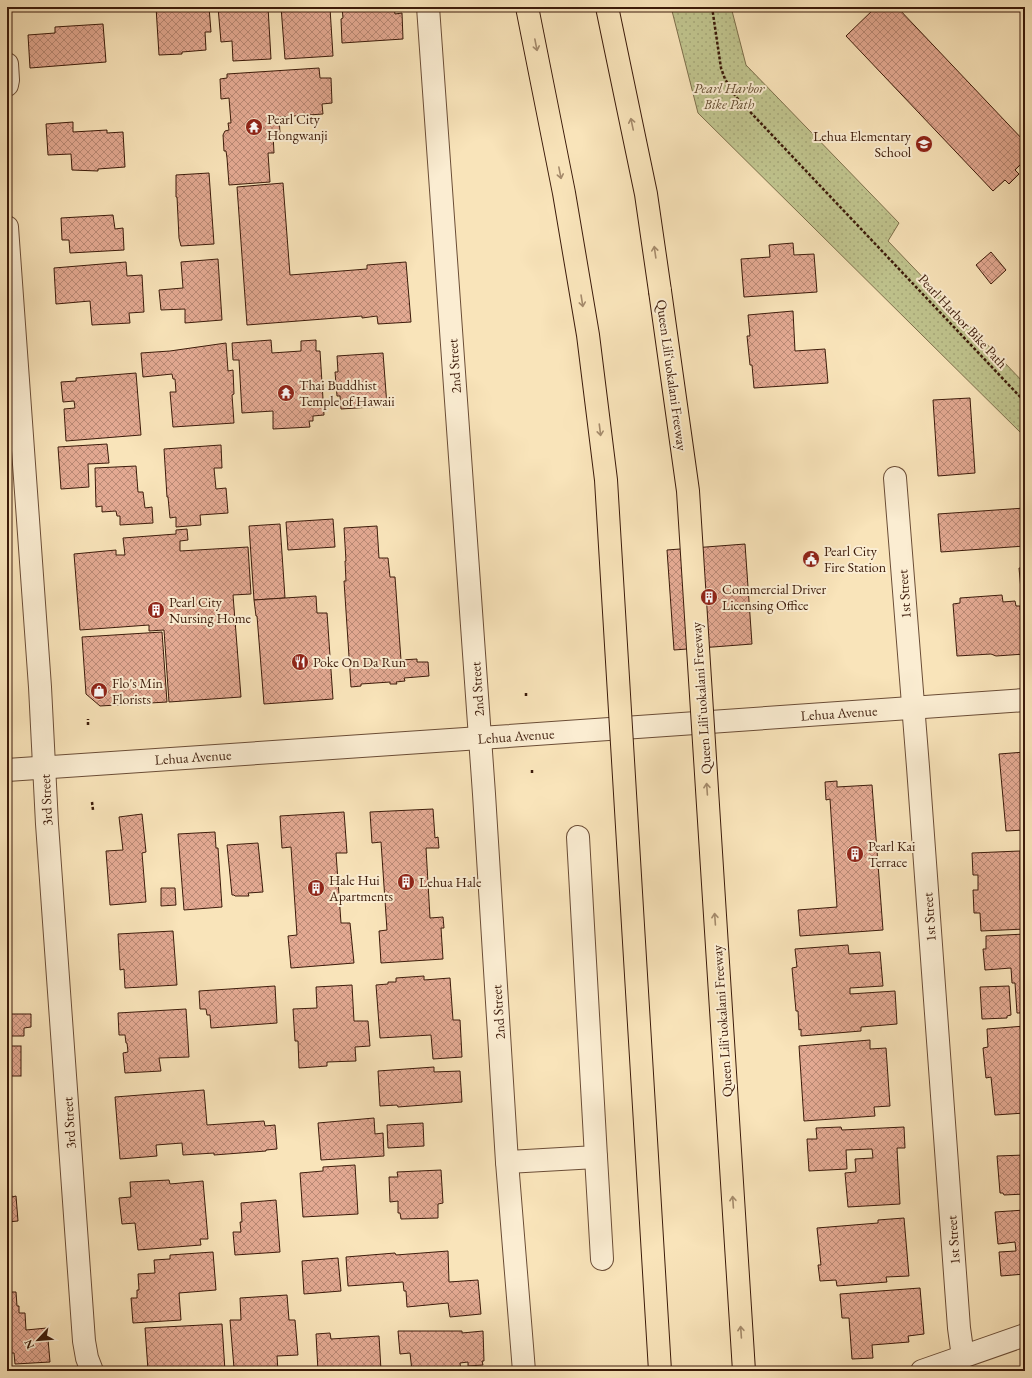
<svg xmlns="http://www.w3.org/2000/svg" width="1032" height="1378" viewBox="0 0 1032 1378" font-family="'EB Garamond',serif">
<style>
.grass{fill:url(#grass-dots);stroke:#7e704c}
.building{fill:url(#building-cross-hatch);stroke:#3c1b0a}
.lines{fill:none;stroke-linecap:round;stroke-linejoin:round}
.minor-casing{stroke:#6b4d36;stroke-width:24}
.highway-casing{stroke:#3c1b0a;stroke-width:24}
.path{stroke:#3c1b0a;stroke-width:2.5;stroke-dasharray:3 2;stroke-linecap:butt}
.minor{stroke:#fbedd2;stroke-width:22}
.highway{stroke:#f9e4ba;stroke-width:22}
.highway-bridge-casing{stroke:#3c1b0a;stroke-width:24;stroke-linecap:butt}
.highway-bridge{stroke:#f9e4ba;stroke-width:22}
.oneway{stroke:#a48a6b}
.labels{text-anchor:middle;stroke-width:4;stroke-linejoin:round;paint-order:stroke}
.park-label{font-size:14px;font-style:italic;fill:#644e32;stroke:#fbedd2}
.poi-label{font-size:14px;fill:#3c1b0a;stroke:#fbedd2;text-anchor:start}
.street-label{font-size:14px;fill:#3c1b0a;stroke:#fbedd2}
</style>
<defs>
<pattern id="grass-dots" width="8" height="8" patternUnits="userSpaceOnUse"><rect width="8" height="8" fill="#c0c48e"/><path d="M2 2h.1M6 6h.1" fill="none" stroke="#a6a879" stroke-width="1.8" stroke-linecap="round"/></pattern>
<pattern id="building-cross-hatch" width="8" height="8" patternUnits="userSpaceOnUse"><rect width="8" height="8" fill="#e3a992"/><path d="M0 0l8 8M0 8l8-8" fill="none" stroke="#b98975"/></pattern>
</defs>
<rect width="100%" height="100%" fill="#f9e4ba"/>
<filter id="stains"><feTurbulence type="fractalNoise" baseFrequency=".005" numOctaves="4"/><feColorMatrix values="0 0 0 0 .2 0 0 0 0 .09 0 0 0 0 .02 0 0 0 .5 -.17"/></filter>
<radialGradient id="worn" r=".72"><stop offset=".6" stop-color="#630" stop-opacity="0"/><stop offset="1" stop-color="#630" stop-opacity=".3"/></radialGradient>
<path class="grass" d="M671 7H731L746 65 899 223 888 241 1025 384V437L698 113Z"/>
<g class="building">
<path d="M35 7H84L35 11Z"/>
<path d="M156 7H209L211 32H205L206 50 182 52V54L159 55Z"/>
<path d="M218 7H268L271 59 233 61 232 41 221 42Z"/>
<path d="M281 7H327V8H330L333 56 285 59Z"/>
<path d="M342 7H394L395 14 402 13 403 39 342 43 341 19 343 18Z"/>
<path d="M876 7H897L1025 142V160L1015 170 1019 174 1009 184 1005 180 993 191 846 36Z"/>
<path d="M103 24 106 62 30 68 28 35 55 33V27Z"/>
<path d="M319 68 320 78H331L332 103 322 104 323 114 279 117 280 133 273 134 274 153H268L270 182 229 185 227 158 226 151H224L223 135 225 131 229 130 228 123H231L229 98 221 99 220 79 227 78V74Z"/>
<path d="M73 122V132L107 130V133L123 132 125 167 98 169V171L72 170 71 154 48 155 46 124Z"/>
<path d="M209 173 214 244 181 246 179 238 177 197H176V175Z"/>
<path d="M283 183 290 275 367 269V265L406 262 411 322 378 324 377 316 362 318V316L247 325 237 187Z"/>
<path d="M113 215 115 229 123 228 124 250 70 253 69 240H62L61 218Z"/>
<path d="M793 243 794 255 814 254 817 292 744 297 741 259 770 257 769 245Z"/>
<path d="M991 252 1006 270 991 284 976 265Z"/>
<path d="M218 259 222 320 185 323V309L161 310 159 290 183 288 181 262Z"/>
<path d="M126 262 127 276 142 275 144 312 129 313 130 323 92 325 90 301 56 304 54 268Z"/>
<path d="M793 311 795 351 825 349 828 383 754 388 752 365H750L747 336H750L748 315Z"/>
<path d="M271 340 272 353 301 351V341L316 340V351H320L324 415 313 416V421H309L310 427 273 429V411L242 413 239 360H233L232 343Z"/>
<path d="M226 343 228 371 233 370 234 394 232 395 234 423 173 427 170 392H176L175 379H173L172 374 143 377 141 353 170 351Z"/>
<path d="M383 353 387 406 341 409 340 396H337L335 372H338L337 356Z"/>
<path d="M136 373 141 435 66 441 64 409 75 408 74 401 63 402 61 382 76 381V378Z"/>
<path d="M970 398 975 473 938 476 933 400Z"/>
<path d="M107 444 109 463 88 464 89 487 61 489 58 447Z"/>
<path d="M221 445 222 468H214L216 489 226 488 228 513 200 515 201 525 176 527V517L170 518 168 497H167L164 449Z"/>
<path d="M136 466 138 492H143L145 508 152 507 153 523 120 525V516H117L116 511 102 512V506L96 507 95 468Z"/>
<path d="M1025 508V546L941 552 938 514Z"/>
<path d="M333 519 335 547 288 550 286 522Z"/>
<path d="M280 524 285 598 254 600 249 526Z"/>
<path d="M377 526 379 558H388L390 577H395L401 660 417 659V662H428L429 676 404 678 405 681 396 682 397 684H390V682L361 684V686L351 687 344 581H346L345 561H346L344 528Z"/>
<path d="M187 529 188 540 180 541V551L248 547 251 594 233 595 241 697 169 702 164 630 149 631V625L80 630 74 554 116 550V555H125L123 538 176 534V530Z"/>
<path d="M745 544 752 644 674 650 667 550Z"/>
<path d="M1022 561H1025V600L1022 601 1019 568H1023Z"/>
<path d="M1002 595 1003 602 1015 601 1016 606H1020V610H1025V654L996 656 991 654 957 656 953 604 960 603V598Z"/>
<path d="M316 596 317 613H327L333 699 264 704 257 616H256L254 600Z"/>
<path d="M162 632 167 702 100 706 86 694 82 637Z"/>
<path d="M1025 752V830L1006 831 999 754Z"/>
<path d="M837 781V787L872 785 883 930 800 936 798 910 837 907 830 799 826 800 825 782Z"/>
<path d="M433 809 435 838 438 837 439 848H426L430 918 443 917 444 928H441L443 959 381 963 379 931 387 930 381 842 372 843 370 812Z"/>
<path d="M344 812 347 853H336L341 923H350L354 963 291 968 288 936 297 935 291 847 282 848 280 816Z"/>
<path d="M142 814 146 852 142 853 146 902 110 905 106 851 123 850 119 817Z"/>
<path d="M215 832 216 848H218L222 907 184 910 178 834Z"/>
<path d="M258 843 263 892 248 893 249 896H235L234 895H232L227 845Z"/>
<path d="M1020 851V890H1025V929L981 931 980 913H974L973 890H978V875H973L972 853Z"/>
<path d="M161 888H175L176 905 161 906Z"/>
<path d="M173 931 177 985 125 988 124 969 120 970 118 934Z"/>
<path d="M1025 934V1013H1017L1015 983H1012L1011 968 985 970 983 949H986V936Z"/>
<path d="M848 945 849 954 880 952 883 986 850 988V994L895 991 897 1024 861 1027V1031L801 1036V1029L799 1030 798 1011H796L792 968 797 967 795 949Z"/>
<path d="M424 976V980L450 978 453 1020H460L462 1057 433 1059 431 1035 380 1038 376 985 388 984V982H396V978Z"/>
<path d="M352 985 354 1021H368L370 1046 355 1047 356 1061 327 1062V1066L299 1068 298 1041H295L293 1009 317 1008 316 987Z"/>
<path d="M275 986 277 1023 211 1028 210 1015H207L206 1009H200L199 991Z"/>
<path d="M1009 986 1011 1015 1007 1016V1018L982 1019 980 987Z"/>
<path d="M186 1009 189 1057 159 1058 161 1071 125 1073 123 1053 128 1052 127 1043H126L125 1035H119L118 1013Z"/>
<path d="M7 1014H31V1027L24 1028V1036H7Z"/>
<path d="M1025 1026V1113L995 1115 991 1077 986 1078 983 1048 988 1047 987 1029Z"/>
<path d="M870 1040V1049L886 1048 890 1106 874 1107 875 1116 804 1121 799 1046Z"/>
<rect x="7" y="1046" width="14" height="30"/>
<path d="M434 1067V1072L460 1071 462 1102 398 1107 397 1105 380 1106 378 1071Z"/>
<path d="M204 1090 207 1125 264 1121 265 1126 275 1125 277 1149 266 1150V1151L214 1155V1153L183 1155 182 1143 156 1145 157 1156 120 1159 115 1097Z"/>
<path d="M374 1118 375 1134 383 1133 384 1156 321 1160 318 1123Z"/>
<path d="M423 1123 424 1146 388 1148 387 1125Z"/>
<path d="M841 1127 842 1130 904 1127 905 1148H897L900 1204 848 1207 845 1173 856 1172 855 1159 873 1158 872 1149 846 1150 847 1169 809 1171 807 1139H817L816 1128Z"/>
<path d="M1025 1155V1194L1004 1195 1003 1193H1000L997 1156Z"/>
<path d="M355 1165 358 1214 303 1217 300 1173 323 1171V1167Z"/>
<path d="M441 1170 443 1203 438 1204V1218L401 1219 400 1213H398V1201L390 1202 389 1177H398L397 1172Z"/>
<path d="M169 1180 170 1184 203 1181 208 1239H200L201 1245 138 1250 135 1223 122 1224 119 1198 131 1197 130 1182Z"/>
<path d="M7 1187H10L12 1197 16 1196 18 1221 7 1222Z"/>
<path d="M276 1200 280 1252 235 1255 233 1232H241L240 1222H242L241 1203Z"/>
<path d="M1025 1210V1274L1001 1276 999 1252 1016 1251 1015 1242 998 1244 995 1212Z"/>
<path d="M904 1218 909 1276 886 1277 887 1282 837 1286 836 1280 820 1281 818 1265H821L817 1228 878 1223V1220Z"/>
<path d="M448 1251 449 1282 478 1280 481 1314 450 1317 448 1303 407 1307 406 1291H404L403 1282 348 1286 346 1257 395 1253 396 1255Z"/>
<path d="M213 1252 216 1290 179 1293 181 1320 133 1323 131 1298H137V1290H139L138 1274 155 1273 154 1260 170 1259V1255Z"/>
<path d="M338 1258 341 1291 304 1294 302 1261Z"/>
<path d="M920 1288 924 1334 908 1336 909 1342 872 1345 873 1358 852 1359 849 1318H842L840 1294Z"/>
<path d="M7 1292H16L17 1306H19V1313H25L26 1330 47 1328 50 1362 15 1364 14 1353H7Z"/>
<path d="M287 1295 289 1320H295L298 1355 277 1356 278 1371H247V1368H234L230 1320H241L240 1298Z"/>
<path d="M222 1324 225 1371H152V1369L148 1370 145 1328Z"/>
<path d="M398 1331H462V1333L483 1331 484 1361H482L483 1365 468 1366V1362L460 1363 461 1371H412L410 1353 400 1354Z"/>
<path d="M330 1333 331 1339 379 1336 381 1370H392L393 1371H318L316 1334Z"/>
<path d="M999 1367 1001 1371H988Z"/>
<path d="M50 1368V1371H7Z"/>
</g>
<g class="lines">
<g class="minor-casing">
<g id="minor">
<path d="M428 7 484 794 507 1162 524 1371"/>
<path d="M7 64 8 80 7 85"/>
<path d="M7 227 40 687 47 824 84 1341 87 1358 92 1371"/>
<path d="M895 478 918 767 959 1328 963 1357"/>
<path d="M7 770 480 738 1025 700"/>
<path d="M596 1157 602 1259"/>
<path d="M507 1162 596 1157 578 837"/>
<path d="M922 1371 1025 1335"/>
</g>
</g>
<g class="highway-casing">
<path id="highway" d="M607 7 646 194 660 291"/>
</g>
<g class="path">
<path d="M712 7 721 68 725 79 736 97 1025 402"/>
<path d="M1023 140 1025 138"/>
<path d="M526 693V698"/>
<path d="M88 725V719"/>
<path d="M532 770V774"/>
<path d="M92 802 93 810"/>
<path d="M7 818 9 815"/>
</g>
<use href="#minor" class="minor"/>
<use href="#highway" class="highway"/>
<g class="highway-bridge-casing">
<g id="highway-bridge">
<path d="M527 7 564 193 588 335 606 480 660 1371"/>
<path d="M660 291 688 491 744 1371"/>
</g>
</g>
<use href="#highway-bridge" class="highway-bridge"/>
</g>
<defs><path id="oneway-shaft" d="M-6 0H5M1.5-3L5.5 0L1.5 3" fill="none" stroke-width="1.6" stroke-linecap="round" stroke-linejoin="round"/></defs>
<g class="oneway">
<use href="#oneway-shaft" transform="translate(536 45) rotate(79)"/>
<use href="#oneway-shaft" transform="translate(632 124) rotate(-102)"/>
<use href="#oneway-shaft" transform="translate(560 173) rotate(79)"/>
<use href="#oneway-shaft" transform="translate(655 252) rotate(-98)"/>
<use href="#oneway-shaft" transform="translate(582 301) rotate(81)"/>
<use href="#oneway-shaft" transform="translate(600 430) rotate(83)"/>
<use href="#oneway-shaft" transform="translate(707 789) rotate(-94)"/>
<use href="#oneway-shaft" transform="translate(715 919) rotate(-94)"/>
<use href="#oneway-shaft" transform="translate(733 1202) rotate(-94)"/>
<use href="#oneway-shaft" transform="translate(741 1332) rotate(-94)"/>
</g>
<defs>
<g id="temple-disc" transform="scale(0.9)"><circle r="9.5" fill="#8f2418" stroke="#fbedd2"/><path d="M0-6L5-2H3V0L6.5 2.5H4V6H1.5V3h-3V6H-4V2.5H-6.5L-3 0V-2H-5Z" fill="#fff"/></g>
<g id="school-disc" transform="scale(0.9)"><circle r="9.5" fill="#8f2418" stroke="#fbedd2"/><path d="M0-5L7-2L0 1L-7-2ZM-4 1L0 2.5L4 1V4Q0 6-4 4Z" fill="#fff"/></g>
<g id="civic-disc" transform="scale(0.9)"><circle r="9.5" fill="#8f2418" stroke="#fbedd2"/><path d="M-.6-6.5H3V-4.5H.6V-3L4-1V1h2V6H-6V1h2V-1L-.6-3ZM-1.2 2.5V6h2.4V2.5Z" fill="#fff"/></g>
<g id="building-disc" transform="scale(0.9)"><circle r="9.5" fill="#8f2418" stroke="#fbedd2"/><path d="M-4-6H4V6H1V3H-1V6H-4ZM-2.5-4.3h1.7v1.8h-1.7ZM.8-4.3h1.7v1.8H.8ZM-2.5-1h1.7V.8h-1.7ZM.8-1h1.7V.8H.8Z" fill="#fff"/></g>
<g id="restaurant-disc" transform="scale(0.9)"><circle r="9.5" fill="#8f2418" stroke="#fbedd2"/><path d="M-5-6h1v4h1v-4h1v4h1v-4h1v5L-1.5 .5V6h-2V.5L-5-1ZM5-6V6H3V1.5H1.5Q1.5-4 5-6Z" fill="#fff"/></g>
<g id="shop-disc" transform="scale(0.9)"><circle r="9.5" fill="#8f2418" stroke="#fbedd2"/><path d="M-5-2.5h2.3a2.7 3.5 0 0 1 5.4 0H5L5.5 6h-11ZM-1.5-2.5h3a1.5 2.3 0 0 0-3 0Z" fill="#fff"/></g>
</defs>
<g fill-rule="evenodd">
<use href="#temple-disc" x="254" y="127"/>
<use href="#school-disc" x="924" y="144"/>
<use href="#temple-disc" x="286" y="393"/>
<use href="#civic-disc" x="811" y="559"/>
<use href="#building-disc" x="709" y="597"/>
<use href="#building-disc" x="156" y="610"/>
<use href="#restaurant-disc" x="300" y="662"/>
<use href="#shop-disc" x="99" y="691"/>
<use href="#building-disc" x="855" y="854"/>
<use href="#building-disc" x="406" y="882"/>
<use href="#building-disc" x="316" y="888"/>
</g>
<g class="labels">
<g class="park-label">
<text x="729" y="93">Pearl Harbor<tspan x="729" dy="16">Bike Path</tspan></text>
</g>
<g class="poi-label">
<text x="267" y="124">Pearl City<tspan x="267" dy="16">Hongwanji</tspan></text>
<text x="911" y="141" text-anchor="end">Lehua Elementary<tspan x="911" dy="16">School</tspan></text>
<text x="299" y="390">Thai Buddhist<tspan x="299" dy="16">Temple of Hawaii</tspan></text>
<text x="824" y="556">Pearl City<tspan x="824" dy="16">Fire Station</tspan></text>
<text x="722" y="594">Commercial Driver<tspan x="722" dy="16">Licensing Office</tspan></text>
<text x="169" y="607">Pearl City<tspan x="169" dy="16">Nursing Home</tspan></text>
<text x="313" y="667">Poke On Da Run</text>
<text x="112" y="688">Flo's Min<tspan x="112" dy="16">Florists</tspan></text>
<text x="868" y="851">Pearl Kai<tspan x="868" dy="16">Terrace</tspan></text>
<text x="329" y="885">Hale Hui<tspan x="329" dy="16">Apartments</tspan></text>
<text x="419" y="887">Lehua Hale</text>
</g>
<g class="street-label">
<text transform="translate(963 321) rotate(47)" y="5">Pearl Harbor Bike Path</text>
<text transform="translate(454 366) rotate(-94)" y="5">2nd Street</text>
<text transform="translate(672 375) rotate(82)" y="5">Queen Liliʻuokalani Freeway</text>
<text transform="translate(904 594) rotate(-94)" y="5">1st Street</text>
<text transform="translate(477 689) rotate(-94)" y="5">2nd Street</text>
<text transform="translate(701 698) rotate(-94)" y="5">Queen Liliʻuokalani Freeway</text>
<text transform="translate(839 713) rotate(-4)" y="5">Lehua Avenue</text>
<text transform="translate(516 736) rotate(-4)" y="5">Lehua Avenue</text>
<text transform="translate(193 757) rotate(-4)" y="5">Lehua Avenue</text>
<text transform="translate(46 800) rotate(-93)" y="5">3rd Street</text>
<text transform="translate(929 917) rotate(-94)" y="5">1st Street</text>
<text transform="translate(498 1012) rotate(-94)" y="5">2nd Street</text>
<text transform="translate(722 1021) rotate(-94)" y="5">Queen Liliʻuokalani Freeway</text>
<text transform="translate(69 1123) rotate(-94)" y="5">3rd Street</text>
<text transform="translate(953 1240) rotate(-94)" y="5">1st Street</text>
</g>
</g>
<rect width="1032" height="1378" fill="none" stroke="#f9e4ba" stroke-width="24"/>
<rect x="8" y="8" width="1016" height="1362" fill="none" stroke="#3c1b0a" stroke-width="2"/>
<rect x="12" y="12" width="1008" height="1354" fill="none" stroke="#3c1b0a"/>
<g transform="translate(38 1340) rotate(244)" stroke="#fbedd2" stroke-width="3" paint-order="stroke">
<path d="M0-3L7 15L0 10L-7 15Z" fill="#3c1b0a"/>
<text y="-6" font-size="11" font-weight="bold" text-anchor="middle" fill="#3c1b0a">N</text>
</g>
<rect width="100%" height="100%" filter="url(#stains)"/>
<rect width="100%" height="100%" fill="url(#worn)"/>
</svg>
